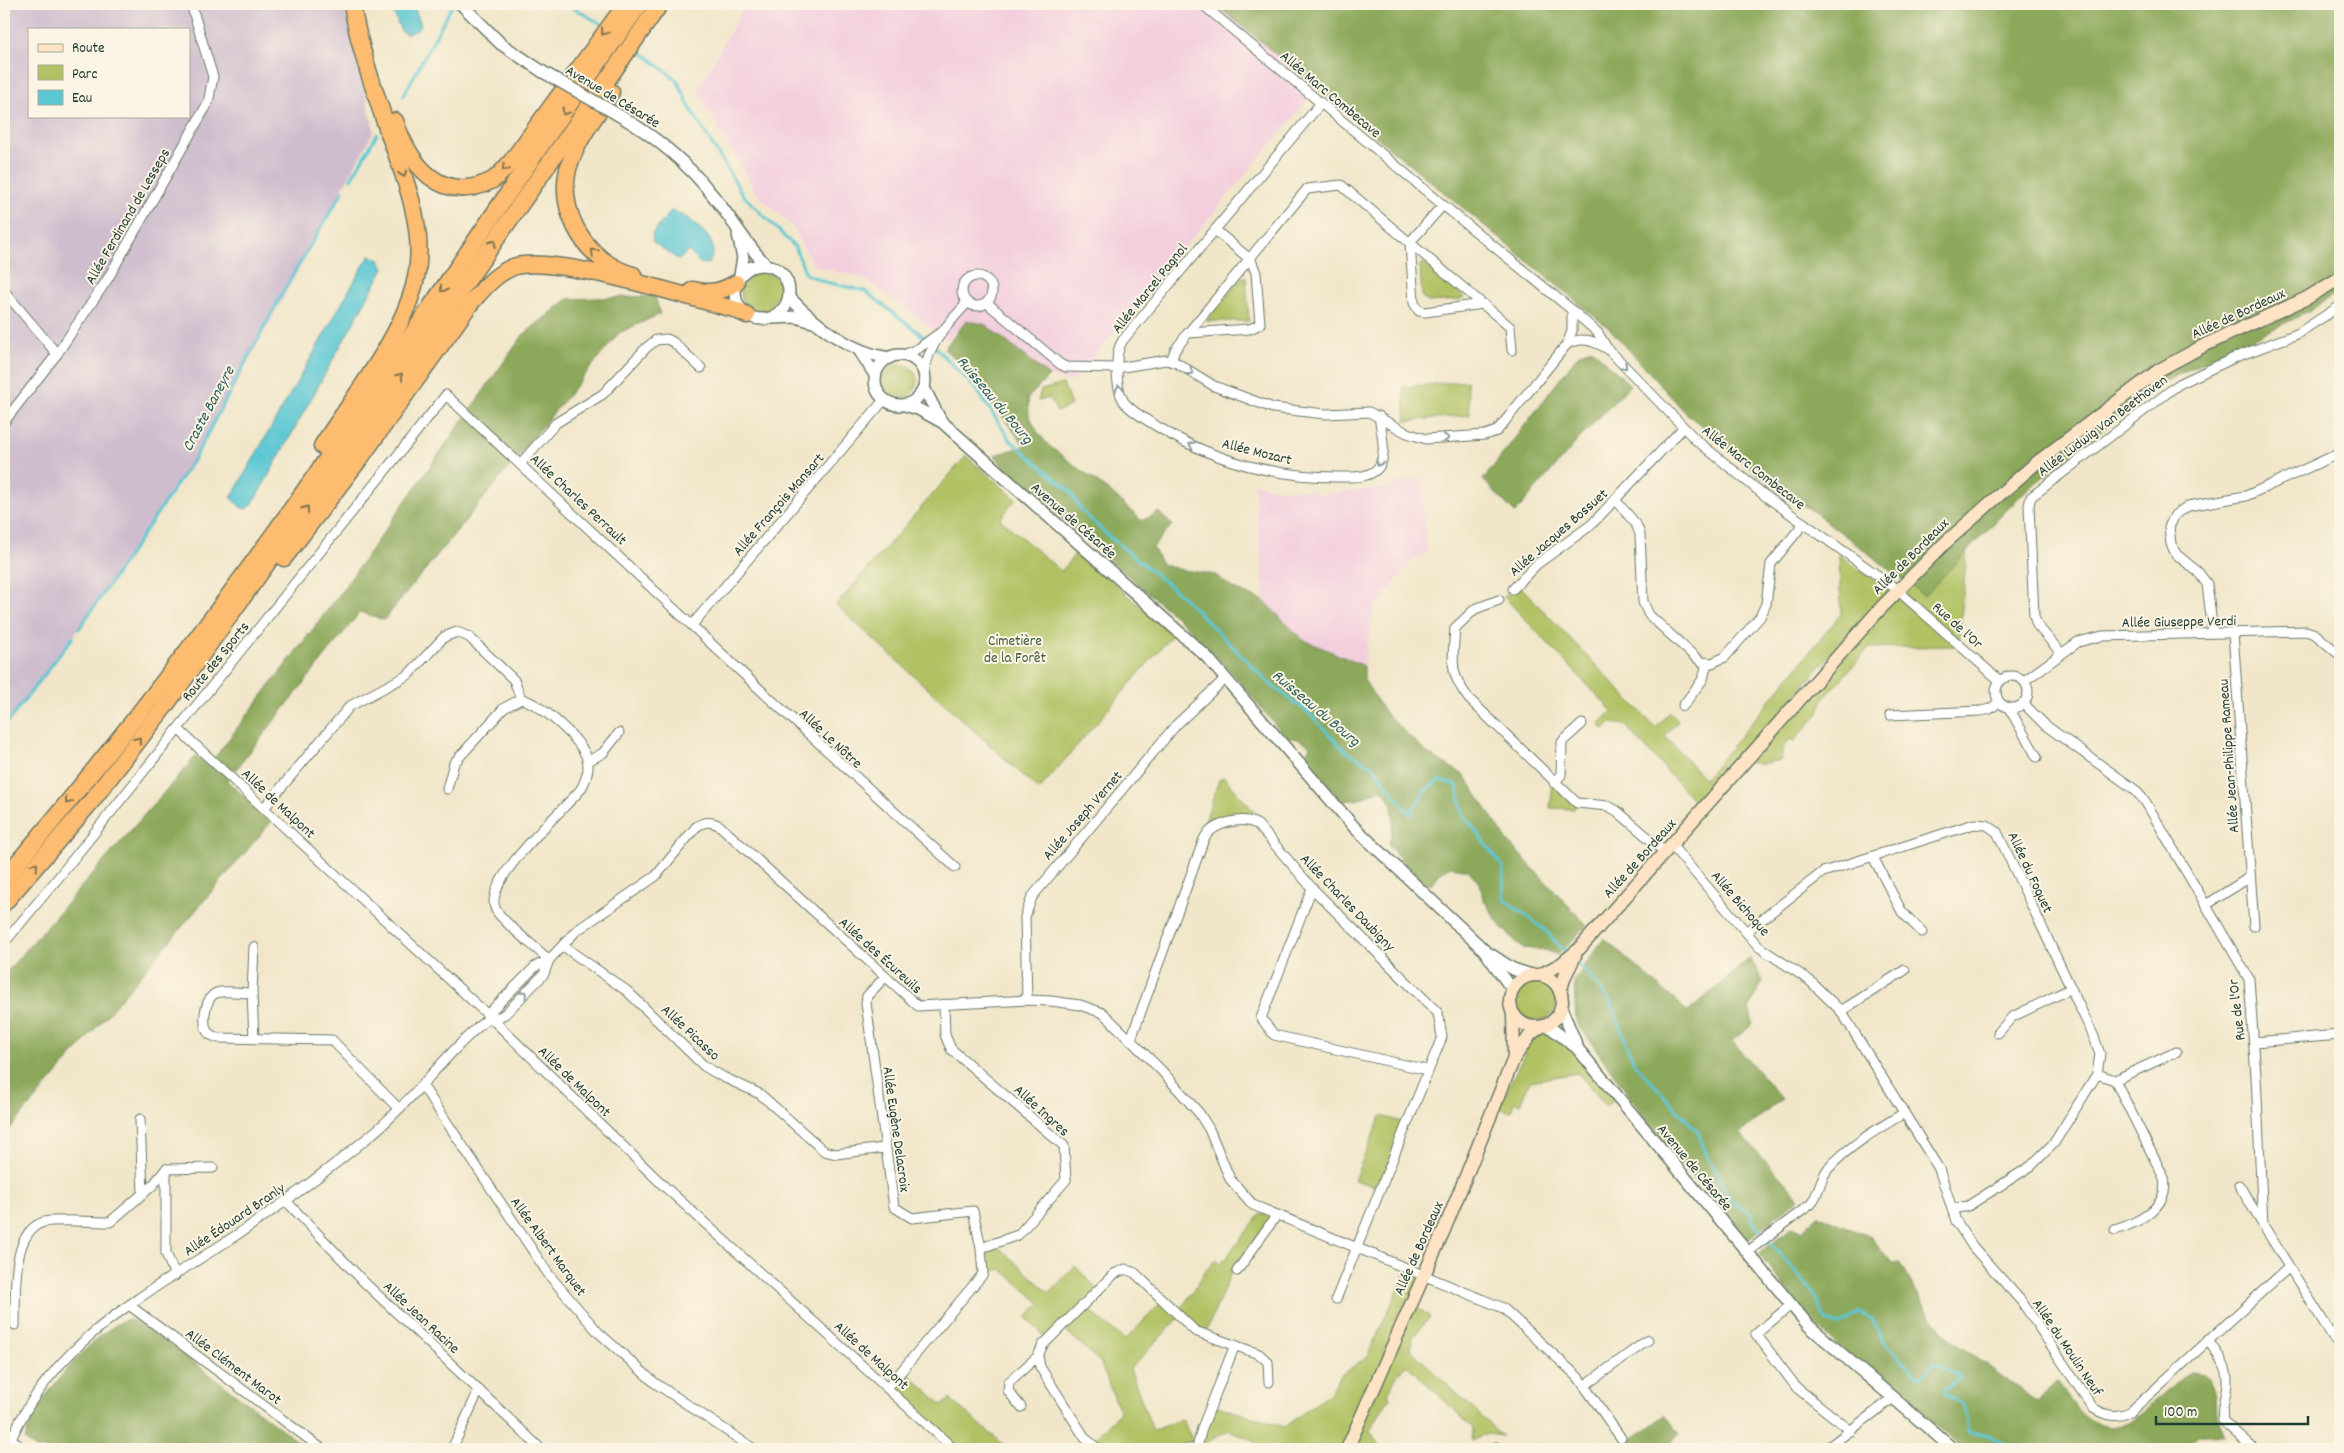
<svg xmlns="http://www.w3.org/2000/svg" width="2344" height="1453" viewBox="0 0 2344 1453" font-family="Dekko,sans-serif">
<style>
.built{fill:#f3cfde}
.industrial{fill:#cfbdce;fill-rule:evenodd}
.green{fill:#b1c265;stroke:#68804c}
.forest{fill:#8ca85a;stroke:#567247}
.water{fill:#5bc7d3;stroke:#3d8284}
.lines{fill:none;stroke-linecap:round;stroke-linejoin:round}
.stream{stroke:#5bc7d3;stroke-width:3}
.minor-casing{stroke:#687868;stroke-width:11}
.tertiary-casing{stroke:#687868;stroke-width:14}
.secondary-casing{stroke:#687868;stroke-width:15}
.motorway-casing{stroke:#687868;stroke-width:19}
.minor{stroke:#fff;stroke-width:9}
.tertiary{stroke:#fff;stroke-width:11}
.secondary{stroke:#fee4c5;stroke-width:12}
.motorway{stroke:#fdbc6f;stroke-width:16}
.tertiary-bridge-casing{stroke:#687868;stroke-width:14;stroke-linecap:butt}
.tertiary-bridge{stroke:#fff;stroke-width:11}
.oneway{stroke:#83764f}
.oneway2{stroke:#8f9e9a}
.labels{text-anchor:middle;stroke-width:4;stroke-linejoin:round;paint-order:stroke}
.street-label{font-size:15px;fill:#1f3d34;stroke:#fcf5e5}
.park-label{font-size:15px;fill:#445e40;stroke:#fcf5e5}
.water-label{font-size:16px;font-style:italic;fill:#2e605c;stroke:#fcf5e5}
</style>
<rect width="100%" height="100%" fill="#fcf5e5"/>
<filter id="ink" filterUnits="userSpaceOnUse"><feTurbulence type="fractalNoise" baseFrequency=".02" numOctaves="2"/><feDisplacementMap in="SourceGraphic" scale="10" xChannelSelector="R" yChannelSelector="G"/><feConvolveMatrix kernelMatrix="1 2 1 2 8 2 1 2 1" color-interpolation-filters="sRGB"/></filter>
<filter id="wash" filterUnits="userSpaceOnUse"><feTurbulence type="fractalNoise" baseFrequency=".0096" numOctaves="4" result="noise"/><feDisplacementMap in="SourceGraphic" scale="20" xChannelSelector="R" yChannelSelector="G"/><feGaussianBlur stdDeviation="1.12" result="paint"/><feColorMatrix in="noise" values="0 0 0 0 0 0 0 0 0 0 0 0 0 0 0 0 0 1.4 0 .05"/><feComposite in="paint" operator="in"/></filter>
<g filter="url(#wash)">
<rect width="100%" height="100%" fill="#f1e6c9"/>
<g class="built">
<path d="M746 4H1215L1317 89 1072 382 1049 376 986 325 967 320 948 340 865 279 813 265 792 225 757 194 697 91Z"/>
<path d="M1422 478 1427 552 1413 561 1373 609 1364 666 1267 623 1254 483 1275 489 1316 491V495L1392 488V484Z"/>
</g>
<path class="industrial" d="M4 4H345L347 18 374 131 196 457 44 679 4 724ZM29 29H189V116H29Z"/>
<g class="green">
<path d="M1424 263 1464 297 1459 300 1428 302 1422 297 1420 265Z"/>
<path d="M759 272C771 273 782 278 783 292 775 297 772 302 771 312L755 314C736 299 734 282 759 272Z"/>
<path d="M1242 277H1246L1249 321H1206Z"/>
<circle cx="900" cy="381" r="17"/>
<path d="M1467 381 1470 415 1406 421 1403 387Z"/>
<path d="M1063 384 1071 405 1057 412 1050 398 1038 401 1041 390Z"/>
<path d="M966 456 1016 499 1000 519 1061 571 1077 552 1173 634 1039 790 836 605Z"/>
<path d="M1967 546 1959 644 1955 646 1869 648 1821 702 1819 713 1794 741 1789 739 1783 748 1781 760 1760 764 1746 762 1898 590Z"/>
<path d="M1839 555 1890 591 1858 623 1719 783 1696 803 1625 725 1611 723 1603 729 1599 724 1612 711 1504 597 1518 584 1656 728 1670 712 1678 721 1665 736 1705 779 1841 614Z"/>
<path d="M1224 777 1262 821C1236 814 1227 816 1203 827L1219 780Z"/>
<path d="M1553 782 1577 803 1574 809 1550 808Z"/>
<circle cx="1536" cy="1000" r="21"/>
<path d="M1550 1032 1573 1050 1615 1099 1607 1107 1578 1073 1530 1081 1520 1104 1514 1102 1511 1112 1499 1108 1529 1044 1539 1033Z"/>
<path d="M1381 1116 1406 1123 1380 1188 1354 1180Z"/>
<path d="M1261 1213 1271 1218 1231 1273 1205 1334 1180 1317 1130 1369 1153 1431 1182 1419 1196 1447 1211 1404 1284 1427 1330 1393 1341 1375 1367 1357 1408 1268 1424 1275 1412 1303 1430 1317 1413 1337 1410 1349 1502 1436 1487 1434 1472 1441 1473 1428 1407 1365 1398 1373 1388 1394 1390 1397 1370 1430 1381 1449H1259L1253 1440 1229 1430 1197 1448 1187 1449H1098L1091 1443 1120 1412 1100 1362 1062 1327 1048 1340 1026 1318 1040 1303 1001 1269 983 1274 981 1248 994 1243 1049 1293 1075 1266 1098 1290 1083 1305 1125 1340 1164 1300 1177 1313C1192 1296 1200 1276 1215 1259L1221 1264Z"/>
<path d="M903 1369 942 1405 950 1399 1009 1449H954L888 1387Z"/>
</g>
<g class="forest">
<path d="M1215 4H2340V290L2308 312 2163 382 2023 493 1924 596 1813 511 1771 486 1684 411 1610 329Z"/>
<path d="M655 296 660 314 619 333 384 620 360 612 227 781 272 821 4 1136V975L196 756 209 765 339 595 523 335 568 299Z"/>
<path d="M967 320 986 325 1049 376 1028 398 1029 415 1037 431 1048 445 1109 491 1142 521 1159 512 1172 525 1153 547 1161 564 1178 569 1216 575 1232 588 1264 601 1302 639 1364 666V680L1385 713 1427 753 1464 775 1509 843 1587 925 1558 955 1544 950 1522 948 1501 927 1483 899 1480 883 1468 870 1451 867 1442 871 1431 885 1420 880 1388 845C1395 826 1397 803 1381 790L1357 800 1342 801 1304 758 1310 746C1303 739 1295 738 1286 738L1233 674 1181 621 1006 471 995 455 1025 446 961 363 944 349Z"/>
<path d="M1591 348 1630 385 1579 439 1515 513 1483 480 1579 354Z"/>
<path d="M1604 938 1688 1012 1750 958 1763 981 1749 1007 1753 1024 1732 1041 1782 1099 1740 1133 1799 1198 1748 1240 1659 1138 1576 1021 1574 981Z"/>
<path d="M1818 1215 1871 1237 1892 1263 1899 1262 1931 1317 1947 1336 2037 1402 2057 1381C2065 1391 2073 1407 2083 1415 2130 1453 2156 1387 2193 1372L2209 1379 2215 1396 2216 1415 2224 1436 2199 1435 2180 1449H1964L1846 1353 1806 1316 1759 1254 1792 1227 1802 1231Z"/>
<path d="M128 1319 142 1323 308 1449H36L25 1440C27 1434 28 1427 30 1422 43 1393 98 1328 128 1319Z"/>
<path d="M1665 1415 1679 1434 1663 1449H1619Z"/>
</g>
<g class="water">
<path d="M390 4H413L421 25 417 30 407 34 401 31Z"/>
<path d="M671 211C684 212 712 235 713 248 714 253 711 259 709 264L700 263 688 251 679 260 653 242 652 234Z"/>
<path d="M370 256 378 258 384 268 252 505 246 509 240 507 231 498 363 266Z"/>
</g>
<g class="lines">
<g class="stream">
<path d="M567 4 603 25"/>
<path d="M635 47 677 80 690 108 743 195 795 247 806 274 825 282 865 291 927 339"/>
<path d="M403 96 453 4"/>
<path d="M351 179 377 134"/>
<path d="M935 347 977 390 1010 440 1070 491 1081 510 1105 533 1181 595 1270 684 1310 714 1344 750 1374 767 1410 815 1425 790 1440 780 1457 785 1463 814 1503 867 1504 899 1545 930 1568 955"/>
<path d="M79 629 194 459 285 288 343 191"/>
<path d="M4 727 73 637"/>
<path d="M1576 963 1589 975 1611 1003 1634 1063 1698 1132 1708 1159 1731 1200 1739 1207 1750 1212 1752 1221 1814 1294 1826 1321 1840 1325 1859 1313 1872 1319 1882 1339 1915 1374 1923 1377 1933 1362 1959 1376 1960 1379 1945 1388 1944 1393C1970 1406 1964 1408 1968 1433L1989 1434 2004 1444 2029 1449"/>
</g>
</g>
</g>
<g filter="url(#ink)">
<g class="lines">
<g class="minor-casing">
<g id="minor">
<path d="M1202 4 1443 205 1410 242 1414 303 1419 311 1425 312 1483 304"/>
<path d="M1321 103 1123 340C1117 349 1117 358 1117 369 1117 380 1118 392 1124 402 1132 412 1147 420 1158 427 1212 460 1274 477 1338 477 1351 477 1368 479 1378 468 1388 455 1381 431 1379 416"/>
<path d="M1443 205 1572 310V331L1567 344"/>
<path d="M1215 230 1251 260 1256 273 1260 324 1250 329 1188 333 1307 189 1341 185 1510 327 1512 350"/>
<circle cx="977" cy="291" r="15"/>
<path d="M4 291 57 354"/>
<path d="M987 303 1060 364 1066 367 1117 368 1166 360 1177 363 1214 386 1273 408 1325 414 1369 412 1407 433 1426 439 1485 435 1497 431 1567 344C1583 336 1594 341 1608 349L1696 440 1764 495 1894 587 2000 681"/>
<path d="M1572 310 1598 333 1607 348"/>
<path d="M904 355 919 348 938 334"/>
<path d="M1171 361 1175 350 1188 333"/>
<path d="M924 373C929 343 947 325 967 303"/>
<path d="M4 422 57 354 107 280 208 103 213 77 191 4"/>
<path d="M521 463 556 423 603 394 646 348 656 340 667 339 673 342 701 368"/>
<path d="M1616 501 1636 524 1640 534 1643 602 1649 615 1694 656 1702 662 1712 663 1725 657 1760 617 1766 604 1771 564 1804 523"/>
<path d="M1513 589 1537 564 1591 525 1683 428"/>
<path d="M1499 600 1475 609 1455 628C1453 660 1448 672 1469 699L1577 803 1608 806 1617 811 1666 853"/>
<path d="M692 625 884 400"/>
<path d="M2213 633 2207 584 2198 572 2176 554 2171 544 2169 527 2175 515 2188 506 2246 496 2340 453"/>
<path d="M2233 633 2254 926"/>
<path d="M2061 653 2037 625 2034 616 2029 505 2031 497 2179 384 2236 357 2297 334 2340 306"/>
<circle cx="2012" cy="692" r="16"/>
<path d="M2024 681 2078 642 2102 636 2306 631 2315 634 2340 655"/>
<path d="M2023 703 2045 725 2134 789 2145 801 2249 979 2256 1076 2263 1225 2340 1348"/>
<path d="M1683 706 1703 679 1707 663"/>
<path d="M2009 708 2037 757"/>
<path d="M1890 715 1981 711 1990 709 1999 702"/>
<path d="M178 729 490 1017 664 1186 954 1449"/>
<path d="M588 761 603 753 619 733"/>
<path d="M1554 783 1561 775 1562 742 1582 724"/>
<path d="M447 789 454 763 504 708 521 699"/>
<path d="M264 808 350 706 408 675 444 637 457 632 469 637 514 680 521 699C540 703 582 740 587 759 590 769 586 780 581 789 564 810 480 882 496 910 505 925 536 947 549 960"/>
<path d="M1672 846 1759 947 1809 980 1841 1011 1939 1169 1956 1221 1973 1247 2022 1302 2093 1408C2106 1416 2116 1418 2130 1412L2288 1268"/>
<path d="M1873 857 1902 912 1922 932"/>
<path d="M1312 888 1261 1018 1274 1035 1427 1070"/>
<path d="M2206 905 2250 877"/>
<path d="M1747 931 1823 872 1974 824 1987 825 1997 832 2094 1037 2100 1054 2097 1074 2054 1143 2031 1166 1968 1206 1952 1209"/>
<path d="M4 943 58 878 446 395 767 696 955 867"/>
<path d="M563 946 627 991 704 1066 723 1077 760 1094 824 1151 836 1154 884 1148"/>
<path d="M884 978 867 996 866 1003 894 1207 912 1218 973 1211 981 1248 983 1274 888 1387"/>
<path d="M252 993 254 947"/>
<path d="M1027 1000 1025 917 1032 897 1176 725 1226 678"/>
<path d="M944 1004 945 1035 951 1049 1064 1146 1066 1180 1018 1235 981 1248"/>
<path d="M1841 1011 1905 970"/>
<path d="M490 1017H499L505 1014 544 974 549 960 576 931 656 876 696 827C704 821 711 821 720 826L918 1006 1027 1000 1051 1001 1080 1005 1103 1013 1161 1070 1199 1113 1209 1129 1230 1179 1253 1205 1503 1308 1578 1377 1621 1438"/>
<path d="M490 1017 491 1011 536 966 549 960"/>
<path d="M1998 1033 2012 1017 2070 989"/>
<path d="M254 1039 252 993C242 993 226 990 216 993 205 998 203 1019 206 1029 208 1035 213 1036 218 1038L332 1040 398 1108"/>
<path d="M1131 1039 1204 839C1212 823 1243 815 1258 825L1312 888 1438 1013 1442 1037 1336 1299"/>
<path d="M2254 1042 2340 1035"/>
<path d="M2097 1074 2115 1080 2176 1052"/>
<path d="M2115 1080 2164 1178C2170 1207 2138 1223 2115 1230"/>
<path d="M422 1085 549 1275 598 1332 655 1383 754 1449"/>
<path d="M140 1119 143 1194"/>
<path d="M2239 1185 2263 1225"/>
<path d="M287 1202 365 1283 541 1449"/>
<path d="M1747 1252 1811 1204C1819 1194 1820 1178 1828 1169 1847 1147 1879 1128 1904 1113"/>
<path d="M1237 1271 1276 1216"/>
<path d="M175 1276 166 1253V1169L213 1168"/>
<path d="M1792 1304 1756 1334 1797 1388 1851 1431"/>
<path d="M129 1305 322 1449"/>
<path d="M15 1325C16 1297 10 1231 44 1222 57 1219 95 1222 110 1222L153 1185 166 1169"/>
<path d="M2208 1340C2216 1353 2228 1366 2227 1382 2227 1395 2220 1408 2223 1421L2254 1449"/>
<path d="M1584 1386 1648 1340"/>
<path d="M1021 1407 1008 1391 1009 1382 1038 1356"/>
<path d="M11 1439 23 1449"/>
<path d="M1197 1448 1202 1428 1235 1345"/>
<path d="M7 1449C49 1342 144 1296 235 1236 282 1205 327 1171 371 1135 414 1100 446 1052 490 1017"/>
<path d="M452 1449 479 1390"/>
<path d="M1098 1449 1085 1438 1040 1367 1038 1356 1043 1345 1114 1274 1125 1269 1135 1273 1195 1331 1259 1354 1268 1362 1269 1382"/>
<path d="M1187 1449H1197"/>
<path d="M1493 1449 1496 1447"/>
<path d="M1826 1449 1893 1398"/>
</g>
</g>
<g class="tertiary-casing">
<g id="tertiary">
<path d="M461 4 501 44 543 72"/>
<path d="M615 113C654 135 687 162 714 197 732 219 746 244 765 264"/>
<path d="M738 234 743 258 740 275"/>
<circle cx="762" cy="292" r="27"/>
<path d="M789 297C816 325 849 352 889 358"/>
<path d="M773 318 796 317 813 322"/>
<path d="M859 350 875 375"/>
<circle cx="900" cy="380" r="25"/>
<path d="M924 388 941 421"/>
<path d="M905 405 918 409 942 422 1206 656 1355 828 1484 950 1512 989"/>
<path d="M1490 954 1513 969 1531 975"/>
<path d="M1561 1008 1577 1046"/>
<path d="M1547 1025 1577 1048 1809 1326 1953 1449"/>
</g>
</g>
<g class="secondary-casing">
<g id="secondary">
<circle cx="1536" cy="1001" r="26"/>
<path d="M1540 975 1561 964 1579 949 1879 610 1944 544 1990 503 2035 464 2159 370 2205 345 2307 298 2340 278"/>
<path d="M1560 992 1565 976 1575 956"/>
<path d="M1513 1015 1514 1058"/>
<path d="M1347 1449 1444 1230 1514 1058 1531 1034 1540 1027"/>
</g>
</g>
<g class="motorway-casing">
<g id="motorway">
<path d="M611 92C596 116 576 141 568 169 557 214 588 263 633 275"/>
<path d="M395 121C410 165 441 205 491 181 499 177 505 168 511 162L626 4"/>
<path d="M693 290C710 294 721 292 736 283"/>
<path d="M322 446C353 398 399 341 414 286 429 232 404 177 387 128 374 89 358 44 352 4"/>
<path d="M284 558 361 457 470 304C482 290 495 274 513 267 551 253 690 298 734 309L747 315"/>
<path d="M4 879C116 747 223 608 322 466 429 312 531 155 640 4"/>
<path d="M4 903 90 803 165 706 398 380 660 4"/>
</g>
</g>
<use href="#minor" class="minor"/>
<use href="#tertiary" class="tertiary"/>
<use href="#secondary" class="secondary"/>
<use href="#motorway" class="motorway"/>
<g class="tertiary-bridge-casing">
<path id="tertiary-bridge" d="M543 72 615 113"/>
</g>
<use href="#tertiary-bridge" class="tertiary-bridge"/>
</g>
<defs><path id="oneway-chevron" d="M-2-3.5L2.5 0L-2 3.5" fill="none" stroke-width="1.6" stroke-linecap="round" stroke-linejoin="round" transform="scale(1.25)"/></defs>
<g class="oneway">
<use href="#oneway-chevron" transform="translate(604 32) rotate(127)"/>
<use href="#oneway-chevron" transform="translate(565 112) rotate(124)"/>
<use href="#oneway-chevron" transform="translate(505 168) rotate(135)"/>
<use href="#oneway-chevron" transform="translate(403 174) rotate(73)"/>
<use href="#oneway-chevron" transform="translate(493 243) rotate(-55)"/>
<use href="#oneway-chevron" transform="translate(594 252) rotate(-136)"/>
<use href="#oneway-chevron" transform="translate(443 289) rotate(125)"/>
<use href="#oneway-chevron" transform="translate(400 376) rotate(-55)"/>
<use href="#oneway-chevron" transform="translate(306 509) rotate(-54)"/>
<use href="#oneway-chevron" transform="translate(138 740) rotate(-52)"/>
<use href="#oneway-chevron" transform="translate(68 801) rotate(129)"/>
<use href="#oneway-chevron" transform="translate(35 866) rotate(-49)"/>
</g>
<g class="oneway2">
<use href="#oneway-chevron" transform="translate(1624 366) rotate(46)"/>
<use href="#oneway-chevron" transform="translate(1190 372) rotate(34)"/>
<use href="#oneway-chevron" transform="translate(1119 388) rotate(-104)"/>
<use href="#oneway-chevron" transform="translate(1446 438) rotate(-5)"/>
<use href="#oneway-chevron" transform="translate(1192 445) rotate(-156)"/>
<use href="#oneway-chevron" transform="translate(1379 463) rotate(118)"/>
<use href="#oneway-chevron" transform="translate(524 994) rotate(-46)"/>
</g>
</g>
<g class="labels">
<g class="street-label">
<text transform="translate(1331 94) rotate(40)" y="5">Allée Marc Combecave</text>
<text transform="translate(613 96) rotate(31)" y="5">Avenue de Césarée</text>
<text transform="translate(127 216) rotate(-60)" y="5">Allée Ferdinand de Lesseps</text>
<text transform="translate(1149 288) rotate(-51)" y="5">Allée Marcel Pagnol</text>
<text transform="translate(2238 313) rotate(-25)" y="5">Allée de Bordeaux</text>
<text transform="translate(2102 425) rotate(-37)" y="5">Allée Ludwig Van Beethoven</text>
<text transform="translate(1257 451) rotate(14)" y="5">Allée Mozart</text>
<text transform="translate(1754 467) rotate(38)" y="5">Allée Marc Combecave</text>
<text transform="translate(579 499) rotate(43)" y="5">Allée Charles Perrault</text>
<text transform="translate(778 504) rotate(-49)" y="5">Allée François Mansart</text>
<text transform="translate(1074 520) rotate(41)" y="5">Avenue de Césarée</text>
<text transform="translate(1558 532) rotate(-41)" y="5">Allée Jacques Bossuet</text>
<text transform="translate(1910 556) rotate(-45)" y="5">Allée de Bordeaux</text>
<text transform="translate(2179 621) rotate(-1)" y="5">Allée Giuseppe Verdi</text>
<text transform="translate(1958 625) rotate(42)" y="5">Rue de l'Or</text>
<text transform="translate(215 661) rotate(-51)" y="5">Route des Sports</text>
<text transform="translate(831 738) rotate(43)" y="5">Allée Le Nôtre</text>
<text transform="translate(2228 756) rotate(-94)" y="5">Allée Jean-Philippe Rameau</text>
<text transform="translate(279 803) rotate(43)" y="5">Allée de Malpont</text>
<text transform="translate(1082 815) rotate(-49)" y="5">Allée Joseph Vernet</text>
<text transform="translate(1639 858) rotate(-48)" y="5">Allée de Bordeaux</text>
<text transform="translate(2031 872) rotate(65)" y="5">Allée du Foquet</text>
<text transform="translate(1348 902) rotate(46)" y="5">Allée Charles Daubigny</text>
<text transform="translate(1741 903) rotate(49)" y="5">Allée Bichoque</text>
<text transform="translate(881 955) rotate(42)" y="5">Allée des Écureuils</text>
<text transform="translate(2236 1010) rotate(-97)" y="5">Rue de l'Or</text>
<text transform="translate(691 1032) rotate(43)" y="5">Allée Picasso</text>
<text transform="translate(575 1081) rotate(44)" y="5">Allée de Malpont</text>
<text transform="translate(1042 1110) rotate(42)" y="5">Allée Ingres</text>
<text transform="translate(897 1129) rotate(82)" y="5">Allée Eugène Delacroix</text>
<text transform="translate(1695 1167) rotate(50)" y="5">Avenue de Césarée</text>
<text transform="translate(234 1219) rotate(-34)" y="5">Allée Édouard Branly</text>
<text transform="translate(549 1246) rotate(54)" y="5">Allée Albert Marquet</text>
<text transform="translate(1418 1248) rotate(-66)" y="5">Allée de Bordeaux</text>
<text transform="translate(422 1317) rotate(43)" y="5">Allée Jean Racine</text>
<text transform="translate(2068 1347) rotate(56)" y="5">Allée du Moulin Neuf</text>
<text transform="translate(872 1355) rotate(42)" y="5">Allée de Malpont</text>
<text transform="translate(234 1366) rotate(37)" y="5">Allée Clément Marot</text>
</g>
<g class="park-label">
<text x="1015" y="645">Cimetière<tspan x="1015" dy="17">de la Forêt</tspan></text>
</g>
<g class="water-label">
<text transform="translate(996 399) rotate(50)" y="6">Ruisseau du Bourg</text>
<text transform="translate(207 408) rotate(-62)" y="6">Craste Baneyre</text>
<text transform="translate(1317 707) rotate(40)" y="6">Ruisseau du Bourg</text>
</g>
</g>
<rect width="2344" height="1453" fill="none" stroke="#fcf5e5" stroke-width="20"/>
<rect x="28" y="28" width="162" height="90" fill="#fcf5e5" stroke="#a4ab9e"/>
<rect x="38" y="44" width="25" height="8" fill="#fee4c5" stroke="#a4ab9e"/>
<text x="72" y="52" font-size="15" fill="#1f3d34">Route</text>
<rect x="38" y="65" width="25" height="15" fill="#b1c265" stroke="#a4ab9e"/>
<text x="72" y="78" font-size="15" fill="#1f3d34">Parc</text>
<rect x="38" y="90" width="25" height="15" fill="#5bc7d3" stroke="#a4ab9e"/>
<text x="72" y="102" font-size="15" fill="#1f3d34">Eau</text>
<path d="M2156 1416v8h152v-8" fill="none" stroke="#1f3d34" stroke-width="2.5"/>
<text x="2164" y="1416" font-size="15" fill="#1f3d34" stroke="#fcf5e5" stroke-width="4" paint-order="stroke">100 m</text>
</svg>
